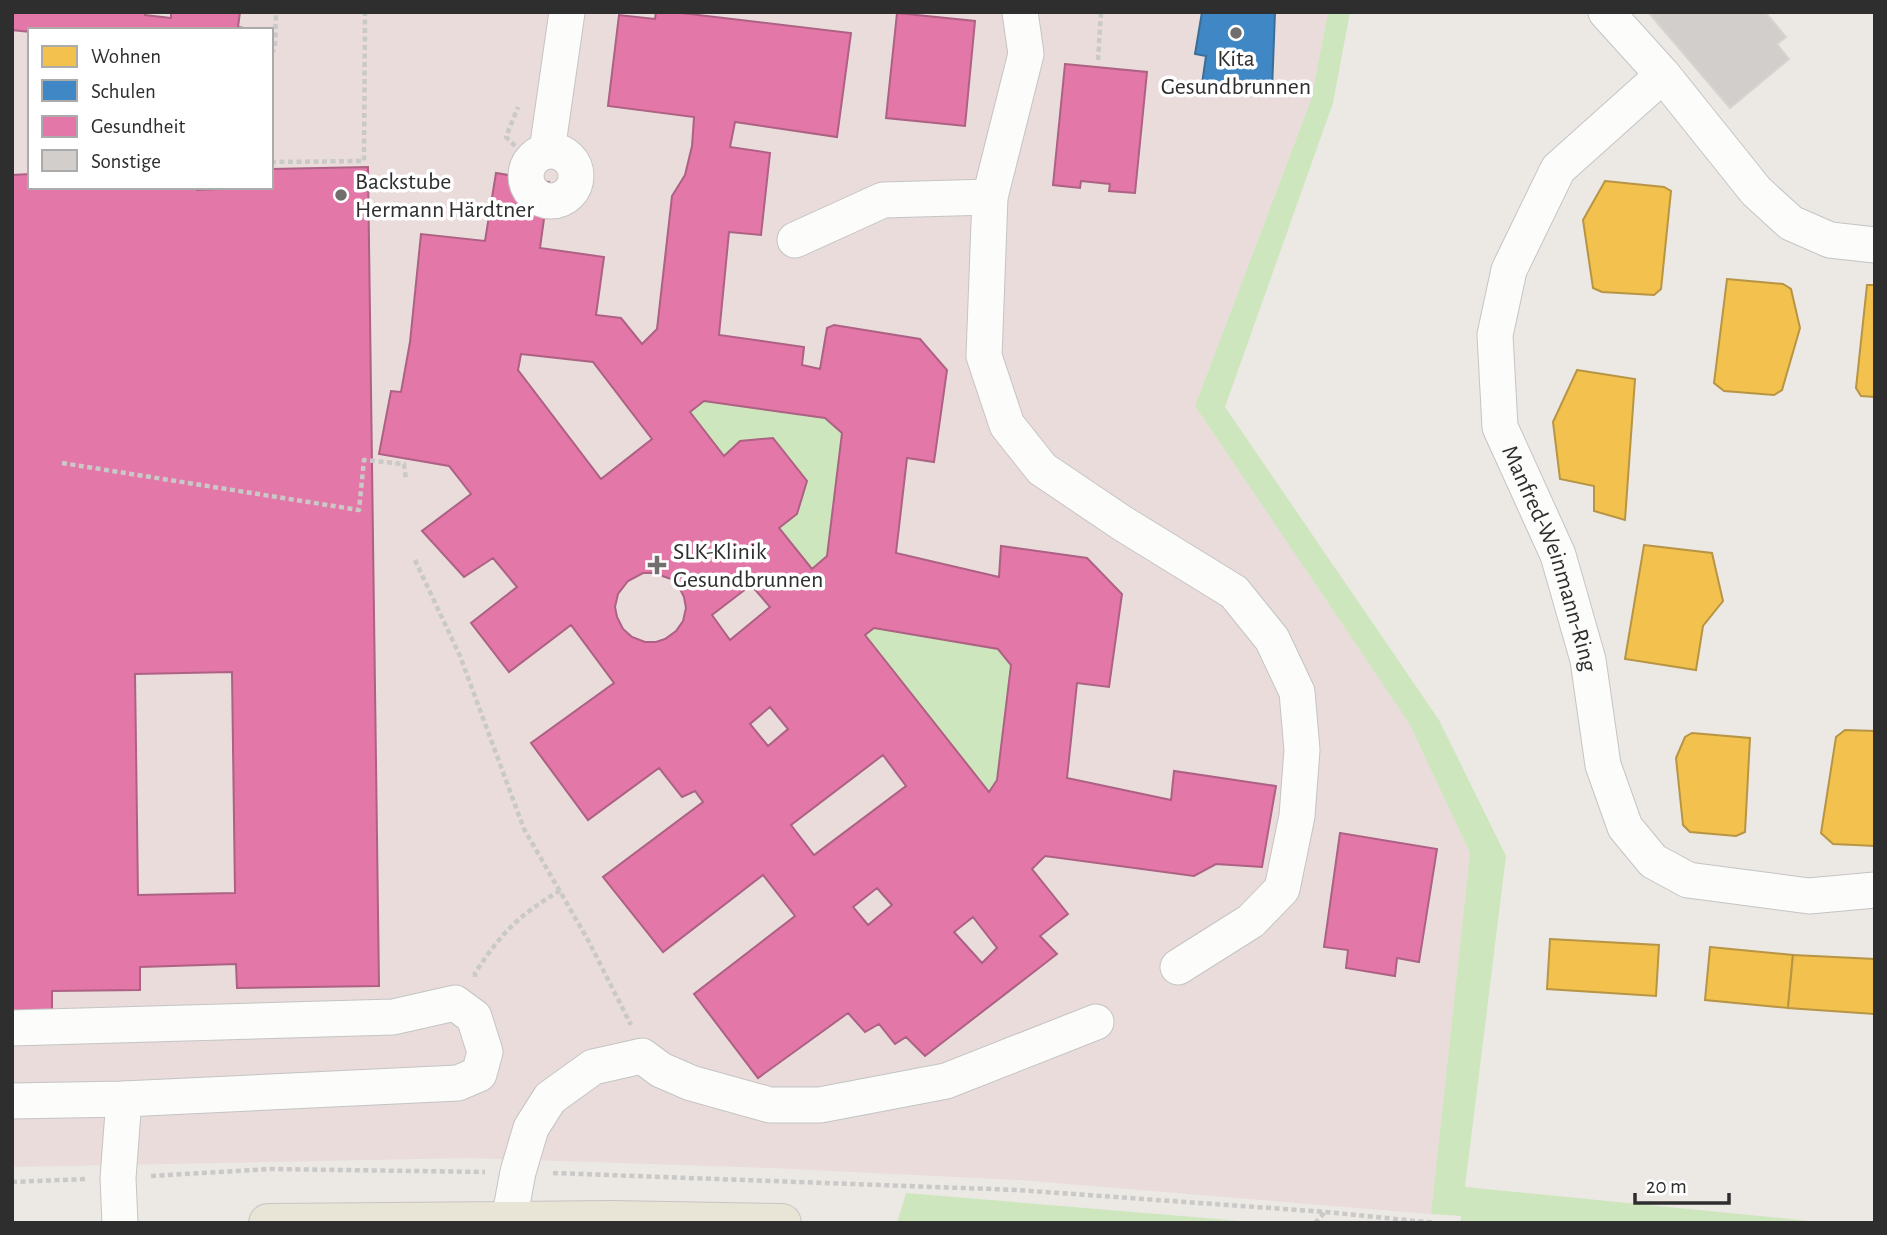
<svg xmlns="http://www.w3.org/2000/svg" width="1887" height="1235" viewBox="0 0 1887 1235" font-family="'Alegreya Sans',sans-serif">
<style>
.medical{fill:#e9dcdb;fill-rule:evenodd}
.green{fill:#cee6be}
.homes{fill:#f2c14e;stroke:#b79544;stroke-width:2}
.schools{fill:#3f88c5;stroke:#3a6d98;stroke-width:2}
.health{fill:#e377a8;stroke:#ad6183;stroke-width:2;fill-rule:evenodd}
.building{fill:#d1cecb;stroke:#d7d4d0;stroke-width:2}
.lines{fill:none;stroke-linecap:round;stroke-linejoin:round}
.minor-casing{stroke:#c5c4c5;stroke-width:37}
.major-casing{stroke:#c6c5c4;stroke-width:40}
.path{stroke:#c9c9c8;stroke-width:4.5;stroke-dasharray:5 3.5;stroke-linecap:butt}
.minor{stroke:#fcfcfb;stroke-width:35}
.major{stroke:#e8e4d6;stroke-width:38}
.poi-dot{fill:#706f6e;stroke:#fff;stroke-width:2.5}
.labels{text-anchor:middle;stroke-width:7;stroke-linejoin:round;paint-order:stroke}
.poi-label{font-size:24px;fill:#2e2e2e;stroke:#fff;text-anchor:start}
.street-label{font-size:24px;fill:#2e2e2e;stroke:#fff}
</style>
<rect width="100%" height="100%" fill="#ece8e4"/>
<path class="medical" d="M12 12H1328L1311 100 1195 406 1409 723 1470 853 1431 1214 1020 1180 772 1168 468 1158 12 1167ZM30 30H271V187H30Z"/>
<g class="green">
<path d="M1328 12H1350L1333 103 1225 407 1439 720 1506 856 1465 1187 1830 1223H1460L1461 1216 1431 1214 1470 853 1409 723 1195 406 1311 100Z"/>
<path d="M704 401 825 418 842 433 827 556 812 569 779 528 797 514 807 481 773 438 740 441 724 456 690 412Z"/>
<path d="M874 628 998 649 1011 665 997 780 989 792 865 635Z"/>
<path d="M906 1193 1265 1223H897Z"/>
</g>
<g class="homes">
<path d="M1605 181 1664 187 1671 191 1661 289 1654 295 1602 292 1593 288 1583 220Z"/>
<path d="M1727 279 1783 284 1791 289 1800 328 1782 390 1774 395 1724 391 1714 383Z"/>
<path d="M1867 285H1875V397L1861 396 1856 388Z"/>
<path d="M1577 370 1635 379 1625 520 1594 511V486L1560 479 1553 422Z"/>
<path d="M1644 545 1712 553 1723 601 1703 626 1696 670 1625 659Z"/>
<path d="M1845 730 1875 731V846L1833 844 1821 833 1836 737Z"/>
<path d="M1692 733 1750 738 1745 832 1736 836 1690 832 1683 825 1676 758 1685 737Z"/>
<path d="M1550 939 1659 945 1656 996 1547 989Z"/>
<path d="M1710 947 1793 955 1788 1008 1705 1000Z"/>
<path d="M1793 955 1875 959 1874 1014 1788 1008Z"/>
</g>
<path class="schools" d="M1202 12H1275L1272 90 1234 89V86L1202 84 1206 56 1195 54Z"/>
<g class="health">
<path d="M12 12H145V15L171 18V12H240L238 27 255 30H30V32L12 30Z"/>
<path d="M656 12H673L851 33 837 137 735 122 730 147 770 153 761 235 729 232 719 335 804 347 802 365 820 369 827 328 834 325 920 339 947 370 934 462 907 458 896 553 999 577 1001 546 1087 558 1122 594 1109 687 1077 683 1067 778 1171 800 1174 771 1276 786 1262 867 1216 864 1194 876 1045 856 1032 869 1068 914 1040 936 1057 954 925 1056 906 1037 895 1044 879 1024 865 1032 848 1013 758 1078 694 994 795 916 763 875 663 952 603 877 703 802 695 791 682 797 659 768 588 820 531 743 614 683 571 625 509 672 471 623 517 587 493 558 464 577 422 531 471 494 449 466 379 454 391 391 401 392 410 342 421 234 485 241 496 173 549 182 540 248 604 257 596 315 621 318 642 344 657 329 672 196 685 175 692 146 694 117 608 106 619 15 655 19ZM521 354 593 362 652 439 601 479 518 370ZM704 401 825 418 842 433 827 556 812 569 779 528 797 514 807 481 773 438 740 441 724 456 690 412ZM643 573H654L671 579 678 585 684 597 686 608 683 621 676 631 665 639 656 642H645L632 637 623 629 617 617 615 607 618 594 628 581ZM751 585 770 607 730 640 712 615ZM874 628 998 649 1011 665 997 780 989 792 865 635ZM770 707 788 729 768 746 750 724ZM883 755 906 786 814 855 791 825ZM877 888 892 905 868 925 853 907ZM973 917 997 948 982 963 954 932Z"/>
<path d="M897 13 975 21 965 126 886 118Z"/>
<path d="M1065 64 1147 72 1135 193 1109 191 1110 184 1081 181 1080 188 1053 185Z"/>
<path d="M368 167 379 986 237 988 236 964 140 967V990L52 991V1019L12 1020V175L30 174V187H197V190L271 187V169ZM232 672 235 893 138 895 135 674Z"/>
<path d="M1340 833 1437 849 1419 962 1397 958 1395 976 1346 968 1348 950 1324 947Z"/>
</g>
<path class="building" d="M1648 12H1765L1786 37 1777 44 1789 59 1730 108Z"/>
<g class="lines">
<g class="minor-casing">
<g id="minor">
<path d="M1020 12 1026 54 990 197 984 356 1007 425 1042 469 1122 523 1234 592 1272 639 1297 692 1302 750 1297 816 1282 889 1251 921 1178 967"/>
<path d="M1606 12 1663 75 1756 191 1791 223 1830 240 1875 245"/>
<path id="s1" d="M1663 75 1558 169 1509 270 1495 335 1500 427 1558 555 1588 660 1603 765 1625 827 1653 861 1688 880 1809 896 1875 890"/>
<path d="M547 151 567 12"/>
<circle cx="551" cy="176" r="25"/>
<path d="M795 240 883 200 990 197"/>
<path d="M12 1028 393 1017 455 1003 474 1017 485 1052 479 1074 458 1083 124 1099 12 1101"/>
<path d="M509 1220 518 1172 531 1128 550 1098 593 1067 642 1056 661 1070 691 1083 770 1105H820L946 1081 1096 1022"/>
<path d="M120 1223 118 1178 124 1099"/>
</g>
</g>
<g class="major-casing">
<path id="major" d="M268 1223 613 1220 782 1223"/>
</g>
<g class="path">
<path d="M271 53 275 48 276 12"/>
<path d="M1098 60 1101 12"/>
<path d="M515 146 506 137 518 107"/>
<path d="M271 162 364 161 365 12"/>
<path d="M62 463 359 510 364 460 404 464 406 480"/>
<path d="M415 560 460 656 524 829 588 940 631 1025"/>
<path d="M475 977V973C502 932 519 915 561 890"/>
<path d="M553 1173 1017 1190 1326 1212 1436 1223"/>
<path d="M151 1176 272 1169 485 1172"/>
<path d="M12 1182 86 1179"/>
<path d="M1315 1223 1325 1212"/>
</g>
<use href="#minor" class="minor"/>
<use href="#major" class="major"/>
</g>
<g class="poi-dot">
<circle cx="1236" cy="33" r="7"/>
<circle cx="341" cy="195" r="7"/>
<path d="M653.5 554.5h7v7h7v7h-7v7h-7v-7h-7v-7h7z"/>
</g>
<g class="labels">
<g class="poi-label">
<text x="1236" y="66" text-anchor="middle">Kita<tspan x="1236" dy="28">Gesundbrunnen</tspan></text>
<text x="355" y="189">Backstube<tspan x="355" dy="28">Hermann Härdtner</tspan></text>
<text x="673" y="559">SLK-Klinik<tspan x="673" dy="28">Gesundbrunnen</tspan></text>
</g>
<g class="street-label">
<text dy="8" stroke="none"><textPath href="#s1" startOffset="553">Manfred-Weinmann-Ring</textPath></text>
</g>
</g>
<rect width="1887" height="1235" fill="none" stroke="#2e2e2e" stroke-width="28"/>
<rect x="28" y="28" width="245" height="161" fill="#ffffff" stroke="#ababab" stroke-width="2"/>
<rect x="42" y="46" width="35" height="21" fill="#f2c14e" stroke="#ababab" stroke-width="2"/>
<text x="91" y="63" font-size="21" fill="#2e2e2e">Wohnen</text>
<rect x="42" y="80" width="35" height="21" fill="#3f88c5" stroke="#ababab" stroke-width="2"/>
<text x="91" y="98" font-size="21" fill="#2e2e2e">Schulen</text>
<rect x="42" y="116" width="35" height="21" fill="#e377a8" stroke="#ababab" stroke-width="2"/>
<text x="91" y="133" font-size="21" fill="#2e2e2e">Gesundheit</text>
<rect x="42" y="150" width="35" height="21" fill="#d1cecb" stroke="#ababab" stroke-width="2"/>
<text x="91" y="168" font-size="21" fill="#2e2e2e">Sonstige</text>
<path d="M1635 1193v10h94v-10" fill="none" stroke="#2e2e2e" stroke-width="3.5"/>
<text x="1646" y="1193" font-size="21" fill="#2e2e2e" stroke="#ffffff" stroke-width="5" paint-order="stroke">20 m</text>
</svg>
